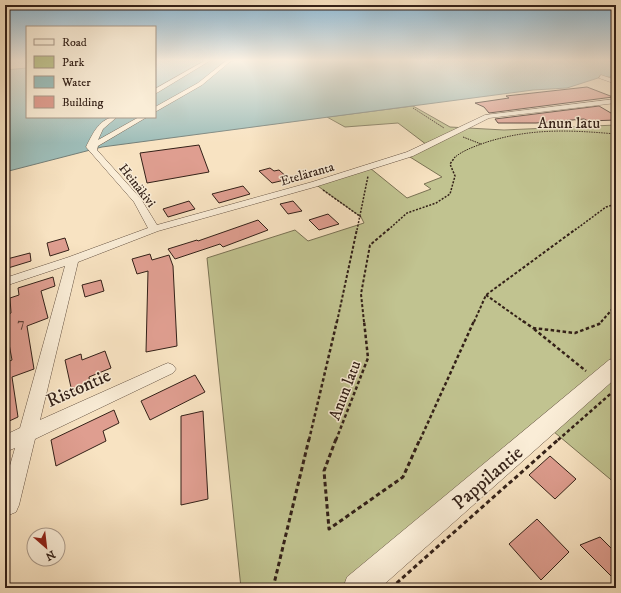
<svg xmlns="http://www.w3.org/2000/svg" width="621" height="593" viewBox="0 0 621 593" font-family="'IM FELL DW Pica',serif">
<style>
.green{fill:#c1c390;stroke:#7a7254}
.water{fill:#9ebdb8;stroke:#747f78}
.building{fill:#df9e90;stroke:#342118}
.lines{fill:none;stroke-linecap:round;stroke-linejoin:round}
.minor-casing{stroke:#655242;stroke-width:1}
.tertiary-casing{stroke:#655242;stroke-width:1}
.path-far4{stroke:#342118;stroke-width:1;stroke-dasharray:1.5 1;stroke-linecap:butt}
.path-far3{stroke:#342118;stroke-width:1.5;stroke-dasharray:2 1.5;stroke-linecap:butt}
.path-far2{stroke:#342118;stroke-width:2;stroke-dasharray:3 2;stroke-linecap:butt}
.path-far1{stroke:#342118;stroke-width:2.5;stroke-dasharray:3.5 2.5;stroke-linecap:butt}
.path{stroke:#342118;stroke-width:3;stroke-dasharray:4.5 3;stroke-linecap:butt}
.minor{fill:#faedd7;fill-rule:evenodd}
.tertiary{fill:#faedd7;fill-rule:evenodd}
.labels{text-anchor:middle;stroke-width:3;stroke-linejoin:round;paint-order:stroke}
.far-street-label{font-size:13px;fill:#342118;stroke:#faedd7}
.number-label{font-size:14px;fill:#5f4036}
.street-label{font-size:16px;fill:#342118;stroke:#faedd7}
.near-street-label{font-size:19px;fill:#342118;stroke:#faedd7}
</style>
<rect width="100%" height="100%" fill="#f8e3c2"/>
<filter id="stains"><feTurbulence type="fractalNoise" baseFrequency=".005" numOctaves="4"/><feColorMatrix values="0 0 0 0 .2 0 0 0 0 .09 0 0 0 0 .02 0 0 0 .5 -.17"/></filter>
<radialGradient id="worn" r=".72"><stop offset=".6" stop-color="#630" stop-opacity="0"/><stop offset="1" stop-color="#630" stop-opacity=".3"/></radialGradient>
<path class="green" d="M413 106 450 127 504 130 616 125V484L541 421 346 588H241L207 258 295 230 308 241 364 223 361 217 315 184 370 168 407 198 431 189 424 184 442 177 410 157 427 145 398 123 345 127 327 117Z"/>
<path class="water" d="M155 60H616V77H601L567 88 533 90 102 147 5 172V70L27 68V117H155Z"/>
<g class="building">
<path d="M587 87 613 97 489 113 484 107 475 103 509 98 506 96Z"/>
<path d="M599 106 616 116V120L588 121 584 119 536 123H498L495 119Z"/>
<path d="M199 145 209 172 147 183 140 153Z"/>
<path d="M270 168 274 171 279 170 289 179 272 183 259 171Z"/>
<path d="M243 186 250 194 219 203 212 194Z"/>
<path d="M189 201 195 209 168 217 163 209Z"/>
<path d="M293 201 302 211 288 214 280 204Z"/>
<path d="M328 214 339 224 319 230 309 220Z"/>
<path d="M258 220 268 230 223 247 220 244 175 259 168 249 197 240 198 241Z"/>
<path d="M65 238 69 250 50 256 47 243Z"/>
<path d="M30 253 31 261 8 268 7 259Z"/>
<path d="M150 254 152 260 169 255 173 266 177 346 146 352 148 271 137 274 132 259Z"/>
<path d="M53 277 55 286 41 291 48 318 27 326 34 369 12 377 18 417 5 423V363L12 360 7 333 5 334V316L11 313 10 298 19 295 18 288Z"/>
<path d="M101 280 104 291 85 297 82 285Z"/>
<path d="M105 351 111 368 89 377 90 384 72 392 65 360 81 354 82 360Z"/>
<path d="M195 375 205 392 150 420 141 401Z"/>
<path d="M114 410 119 423 103 431 106 441 56 466 51 440Z"/>
<path d="M203 411 208 499 181 505V416Z"/>
<path d="M550 456 576 479 555 499 529 475Z"/>
<path d="M537 519 569 552 541 580 509 544Z"/>
<path d="M600 537 616 553V581L580 545Z"/>
</g>
<g class="lines">
<g class="minor-casing">
<g id="minor">
<path d="M206 60H211L155 94V89Z"/>
<path d="M227 60H232L202 85 155 112V107L198 83Z"/>
<path d="M601 75 616 80V84L599 78Z"/>
<path d="M616 99V103L489 118 413 156 318 186 158 231 78 262 40 420 163 365 168 363 173 365 176 369 173 373 35 439 19 505 16 512 9 515 5 513V483L15 448 5 452V435L20 428 65 266 5 286V278L69 257 148 228 134 202 86 147C93 133 100 117 117 117L103 129 98 140 139 117H147L98 146 97 150 141 199 157 225 312 182 407 152 485 115Z"/>
</g>
</g>
<g class="tertiary-casing">
<path id="tertiary" d="M616 358V378L380 588H343L347 577 609 360Z"/>
</g>
<g class="path-far4">
<path d="M413 108 444 128"/>
<path d="M463 137 481 144"/>
<path d="M454 158C463 150 476 146 487 142 532 128 570 130 616 134"/>
</g>
<g class="path-far3">
<path d="M323 190 361 217"/>
<path d="M611 206H616"/>
<path d="M357 230 368 176"/>
<path d="M388 230 407 213 436 203 450 194 455 176 450 164 455 157"/>
<path d="M575 230 606 207 616 204"/>
</g>
<g class="path-far2">
<path d="M486 295 524 322"/>
<path d="M337 322 357 229"/>
<path d="M364 322 361 294 370 245 389 229"/>
<path d="M474 322 486 295 576 229"/>
<path d="M601 322 616 305"/>
</g>
<g class="path-far1">
<path d="M523 321 533 328 575 333 599 324 602 321"/>
<path d="M534 329 586 371"/>
<path d="M309 440 337 321"/>
<path d="M336 440 368 358 364 321"/>
<path d="M420 440 474 321"/>
<path d="M558 440 616 389"/>
</g>
<g class="path">
<path d="M336 439 324 471 329 529 403 477 420 439"/>
<path d="M273 588 309 439"/>
<path d="M391 588 559 439"/>
</g>
<use href="#minor" class="minor"/>
<use href="#tertiary" class="tertiary"/>
</g>
<linearGradient id="sky" x2="0" y2="1"><stop stop-color="#8ab8d5"/><stop offset="0.42" stop-color="#fcf2e4"/><stop offset="1" stop-color="#fcf2e4" stop-opacity="0"/></linearGradient>
<rect width="621" height="143" fill="url(#sky)"/>
<g class="labels">
<g class="far-street-label">
<text transform="translate(307 173) rotate(-16)" y="5">Eteläranta</text>
<text transform="translate(138 185) rotate(52)" y="5">Heinäkivi</text>
</g>
<g class="number-label">
<text x="21" y="327">7</text>
</g>
<g class="street-label">
<text x="569" y="128">Anun latu</text>
<text transform="translate(344 390) rotate(-69)" y="6">Anun latu</text>
</g>
<g class="near-street-label">
<text transform="translate(78 387) rotate(-24)" y="7">Ristontie</text>
<text transform="translate(487 477) rotate(-41)" y="7">Pappilantie</text>
</g>
</g>
<rect width="621" height="593" fill="none" stroke="#f8e3c2" stroke-width="20"/>
<rect x="6" y="6" width="609" height="581" fill="none" stroke="#342118" stroke-width="2"/>
<rect x="10" y="10" width="601" height="573" fill="none" stroke="#342118"/>
<rect x="26" y="26" width="130" height="92" fill="#faedd7" stroke="#ab9b8b"/>
<rect x="34" y="39" width="20" height="6" fill="#faedd7" stroke="#ab9b8b"/>
<text x="62" y="46" font-size="12" fill="#342118">Road</text>
<rect x="34" y="56" width="20" height="12" fill="#c1c390" stroke="#ab9b8b"/>
<text x="62" y="66" font-size="12" fill="#342118">Park</text>
<rect x="34" y="76" width="20" height="12" fill="#9ebdb8" stroke="#ab9b8b"/>
<text x="62" y="86" font-size="12" fill="#342118">Water</text>
<rect x="34" y="96" width="20" height="12" fill="#df9e90" stroke="#ab9b8b"/>
<text x="62" y="106" font-size="12" fill="#342118">Building</text>
<g transform="translate(46 547) rotate(152)"><circle r="19" fill="#faedd7" stroke="#ab9b8b"/>
<path d="M0-3L7 15L0 10L-7 15Z" fill="#8f2418"/>
<text y="-6" font-size="11" font-weight="bold" text-anchor="middle" fill="#342118">N</text>
</g>
<rect width="100%" height="100%" filter="url(#stains)"/>
<rect width="100%" height="100%" fill="url(#worn)"/>
</svg>
